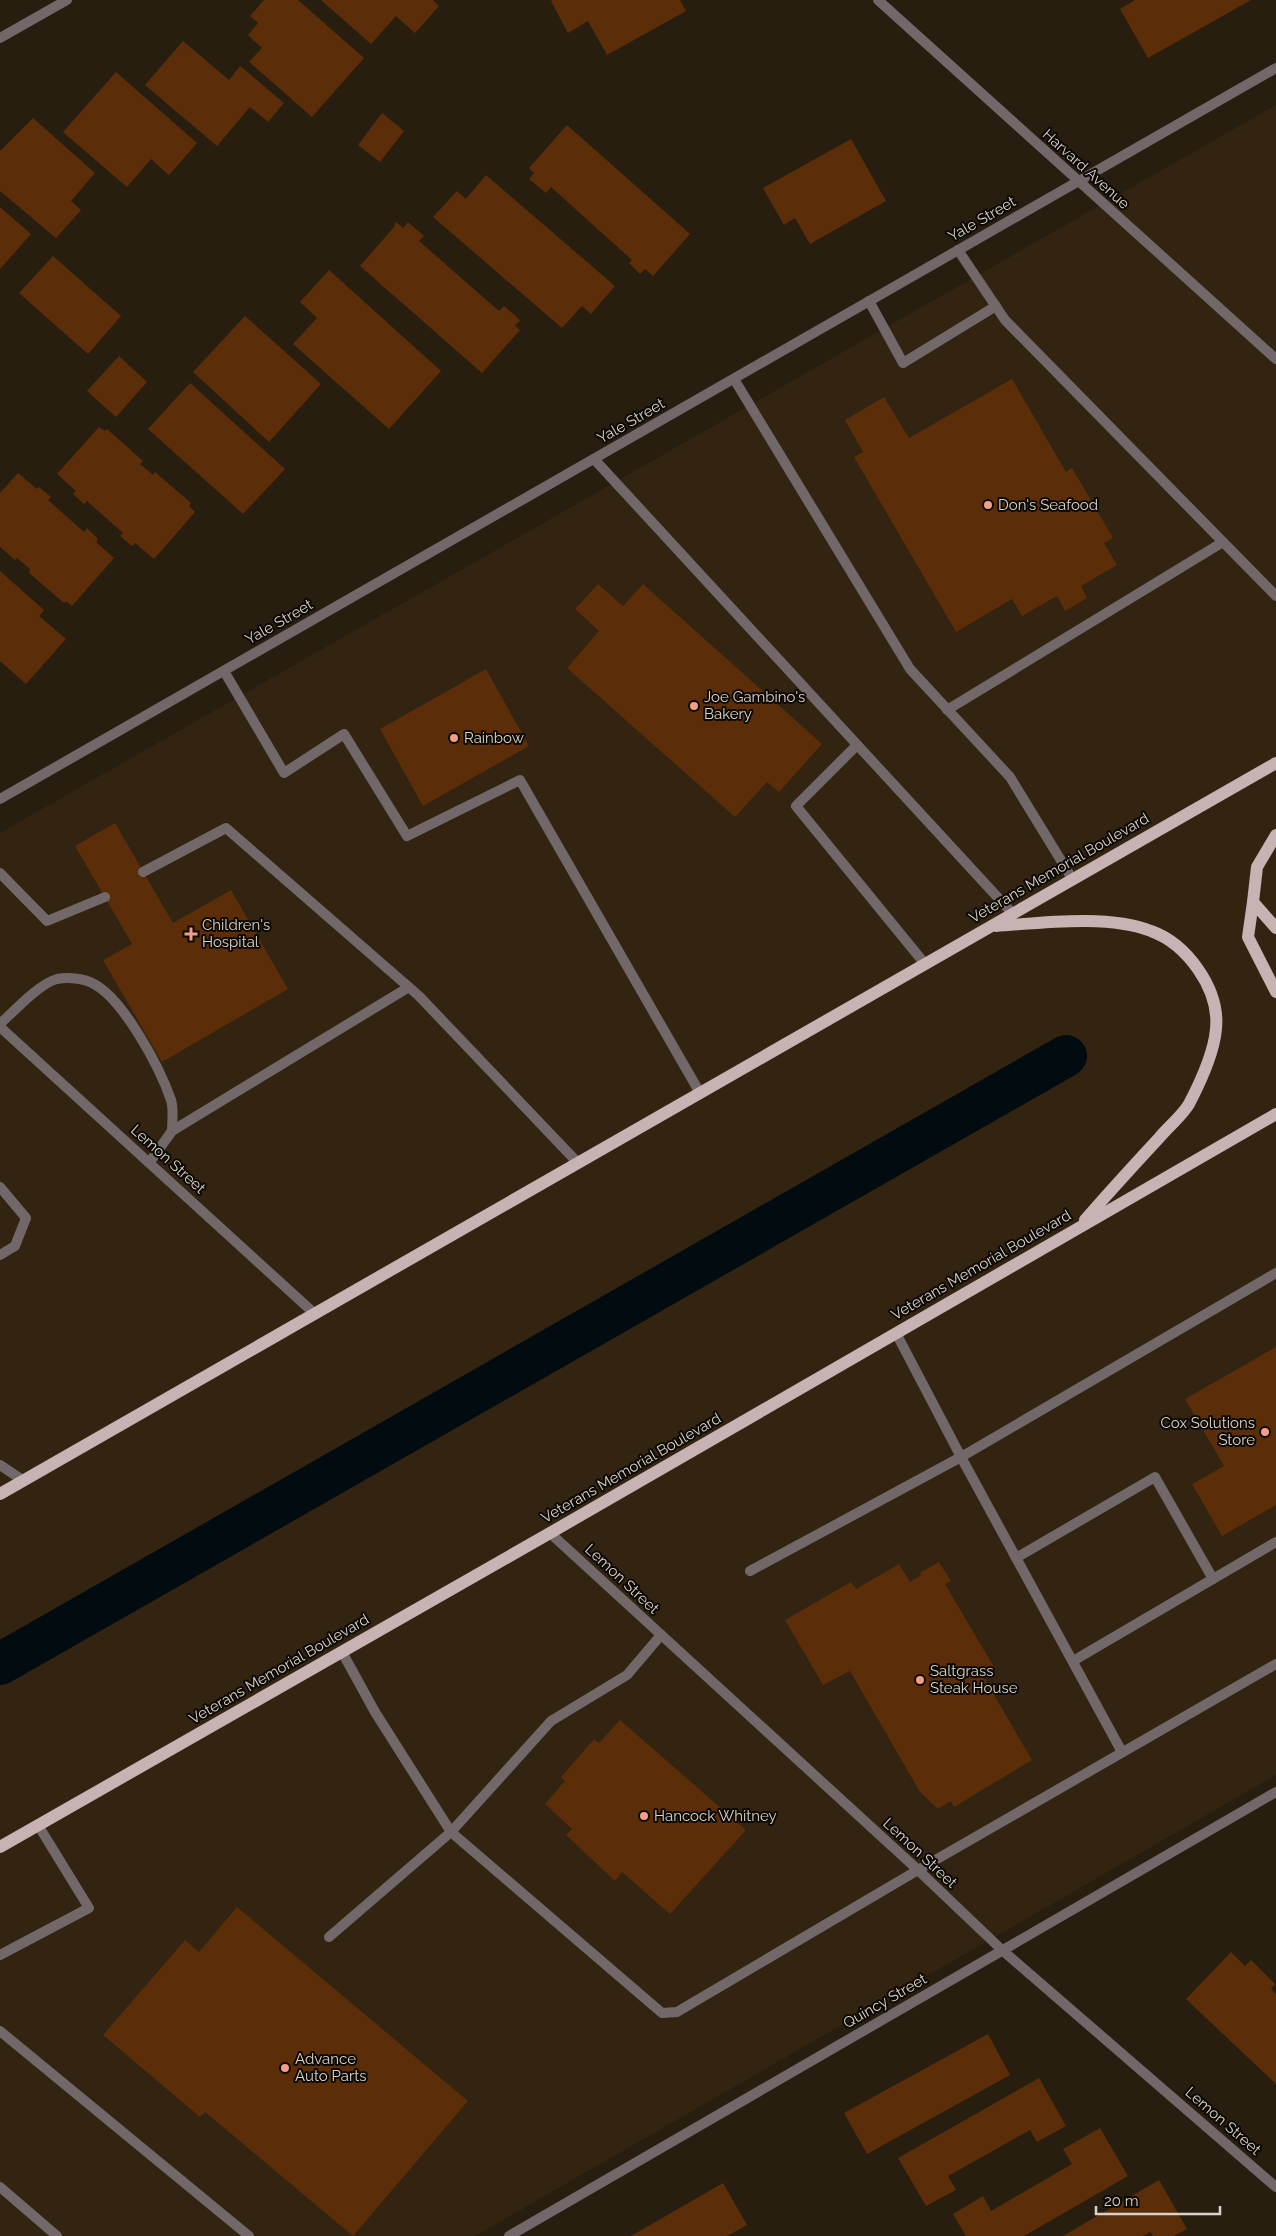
<svg xmlns="http://www.w3.org/2000/svg" width="1276" height="2236" viewBox="0 0 1276 2236" font-family="Raleway,sans-serif">
<style>
.built{fill:#322411}
.lines{fill:none;stroke-linecap:round;stroke-linejoin:round}
.canal{stroke:#020b0f;stroke-width:42}
.building{fill:#5b2d08}
.lane{stroke:#726869;stroke-width:10}
.street{stroke:#726869;stroke-width:10}
.primary{stroke:#c7b2b4;stroke-width:12}
.poi-dot{fill:#f49e89;stroke:#0d0904;stroke-width:2}
.labels{text-anchor:middle;stroke-width:4;stroke-linejoin:round;paint-order:stroke}
.street-label{font-size:15px;fill:#d9d2ca;stroke:#0d0904}
.poi-label{font-size:15px;fill:#d9d2ca;stroke:#0d0904;text-anchor:start}
</style>
<rect width="100%" height="100%" fill="#281e10"/>
<path class="built" d="M1276 105V1775L475 2236H0V833Z"/>
<g class="lines">
<path class="canal" d="M0 1664 1066 1056"/>
</g>
<g class="building">
<path d="M264 0H298L364 58 312 117 249 62 262 48 248 35 258 23 250 16Z"/>
<path d="M321 0H433L439 6 415 33 396 16 371 44Z"/>
<path d="M553 0H680L686 11 607 55 588 21 568 33 551 1Z"/>
<path d="M1135 0H1251L1148 58 1120 9Z"/>
<path d="M183 41 229 80 240 66 284 103 268 122 250 107 217 146 145 85Z"/>
<path d="M116 72 197 143 169 175 151 159 127 187 63 132Z"/>
<path d="M382 113 404 131 380 162 358 145Z"/>
<path d="M33 118 95 173 71 201 81 210 56 238 0 191V151Z"/>
<path d="M567 125 690 234 653 276 645 269 640 274 629 263 632 260 551 187 546 193 529 179 534 173 529 168Z"/>
<path d="M851 139 886 201 810 244 795 218 784 225 763 188Z"/>
<path d="M486 175 615 286 591 314 582 306 562 328 433 217 457 191 466 199Z"/>
<path d="M0 207 31 234 0 269Z"/>
<path d="M396 222 403 228 408 222 424 236 419 241 499 311 504 306 520 320 515 326 520 330 482 373 360 266 394 227Z"/>
<path d="M53 256 121 316 88 354 19 293Z"/>
<path d="M329 270 441 371 389 429 293 344 317 318 300 302Z"/>
<path d="M245 316 321 384 269 442 193 372Z"/>
<path d="M119 356 147 382 116 417 87 391Z"/>
<path d="M1012 379 1066 472 1072 468 1113 538 1104 543 1117 565 1081 586 1087 598 1065 611 1057 596 1022 616 1012 599 956 632 854 457 863 452 845 420 884 397 909 438Z"/>
<path d="M190 383 285 469 243 514 148 429Z"/>
<path d="M99 427 105 431 107 429 143 461 140 464 153 475 155 472 191 503 189 506 195 512 154 559 135 543 132 546 120 536 123 533 87 501 84 504 73 494 76 491 57 474Z"/>
<path d="M18 473 37 489 39 487 51 497 48 500 84 532 87 528 98 539 96 542 114 558 72 606 66 601 64 603 29 573 30 569 17 558 15 560 0 547V493Z"/>
<path d="M0 571 44 610 39 616 66 639 26 684 0 661Z"/>
<path d="M598 584 623 606 643 584 822 744 779 792 767 782 735 817 567 668 599 631 575 609Z"/>
<path d="M486 669 529 746 423 806 380 729Z"/>
<path d="M115 823 173 923 231 890 288 989 162 1062 103 960 132 944 75 846Z"/>
<path d="M1276 1347V1505L1222 1536 1192 1484 1224 1466 1185 1399Z"/>
<path d="M939 1562 951 1581 945 1584 994 1667 982 1674 1032 1760 954 1807 951 1801 938 1809 920 1792 850 1671 823 1685 785 1620 851 1582 856 1589 899 1564 910 1582 921 1575 920 1573Z"/>
<path d="M620 1720 746 1830 670 1914 622 1872 615 1881 566 1835 572 1829 545 1804 565 1781 561 1777 594 1739 599 1743Z"/>
<path d="M237 1907 468 2101 353 2236 205 2112 200 2117 103 2035 185 1940 199 1952Z"/>
<path d="M1231 1952 1245 1966 1251 1960 1275 1984 1271 1989 1276 1994V2084L1186 1999Z"/>
<path d="M988 2034 1010 2075 867 2154 844 2113Z"/>
<path d="M1039 2078 1066 2126 1037 2142 1030 2130 948 2176 956 2190 926 2206 898 2158Z"/>
<path d="M1100 2128 1128 2176 1024 2236H966L953 2214 983 2196 991 2211 1072 2164 1063 2149Z"/>
<path d="M1159 2180 1187 2229 1174 2236H1153L1150 2232 1143 2236H1063Z"/>
<path d="M723 2183 747 2225 727 2236H631Z"/>
</g>
<g class="lines">
<g class="lane">
<path d="M958 250 1005 320 1276 596"/>
<path d="M869 301 903 363 996 306"/>
<path d="M734 379 910 669 1010 777 1073 880"/>
<path d="M594 459 1013 914"/>
<path d="M224 671 284 773 344 734 407 836 520 780 700 1093"/>
<path d="M947 710 1223 542"/>
<path d="M857 745 796 806 925 964"/>
<path d="M143 872 226 828 419 996 578 1163"/>
<path d="M0 873 47 921 105 897"/>
<path d="M0 1024C13 1012 40 983 57 979 67 977 84 978 94 984 124 1000 160 1068 171 1100 174 1109 172 1121 172 1131"/>
<path d="M149 1163 172 1131 409 987"/>
<path d="M0 1187 26 1218 15 1246 0 1255"/>
<path d="M896 1333 961 1457 1276 1273"/>
<path d="M0 1465 24 1481"/>
<path d="M1016 1558 1155 1477 1213 1579"/>
<path d="M750 1571 961 1457 1122 1752"/>
<path d="M342 1652 375 1712 451 1832 662 2013 677 2012 918 1870 1276 1664"/>
<path d="M1073 1661 1276 1542"/>
<path d="M329 1937 451 1832 551 1721 627 1675 661 1635"/>
<path d="M0 1955 89 1908 38 1825"/>
<path d="M0 2031 249 2236"/>
<path d="M0 2187 57 2236"/>
</g>
<g class="street">
<path d="M878 0 1276 359"/>
<path d="M0 38 67 0"/>
<path d="M0 799 1276 68"/>
<path d="M0 1027 315 1314"/>
<path d="M550 1533 918 1870 1002 1950 1276 2187"/>
<path d="M509 2236 1276 1792"/>
</g>
<g class="primary">
<path d="M1276 835 1257 867 1253 902 1276 928"/>
<path d="M1253 902 1248 937 1276 992"/>
<path d="M996 926C1041 923 1108 914 1151 931 1187 944 1220 989 1216 1029 1214 1052 1200 1083 1189 1104 1182 1116 1168 1127 1159 1138 1134 1165 1109 1192 1085 1220"/>
<path d="M0 1494 1276 763"/>
<path d="M0 1847 550 1533 1276 1114"/>
</g>
</g>
<g class="poi-dot">
<circle cx="988" cy="505" r="5"/>
<circle cx="694" cy="706" r="5"/>
<circle cx="454" cy="738" r="5"/>
<path d="M188.5 926.5h5v5h5v5h-5v5h-5v-5h-5v-5h5z"/>
<circle cx="1265" cy="1432" r="5"/>
<circle cx="920" cy="1680" r="5"/>
<circle cx="644" cy="1816" r="5"/>
<circle cx="285" cy="2068" r="5"/>
</g>
<g class="labels">
<g class="street-label">
<text transform="translate(1086 169) rotate(42)" y="5">Harvard Avenue</text>
<text transform="translate(982 219) rotate(-30)" y="5">Yale Street</text>
<text transform="translate(631 421) rotate(-30)" y="5">Yale Street</text>
<text transform="translate(279 622) rotate(-30)" y="5">Yale Street</text>
<text transform="translate(1059 868) rotate(-30)" y="5">Veterans Memorial Boulevard</text>
<text transform="translate(168 1159) rotate(42)" y="5">Lemon Street</text>
<text transform="translate(981 1265) rotate(-30)" y="5">Veterans Memorial Boulevard</text>
<text transform="translate(631 1468) rotate(-30)" y="5">Veterans Memorial Boulevard</text>
<text transform="translate(622 1579) rotate(43)" y="5">Lemon Street</text>
<text transform="translate(279 1669) rotate(-30)" y="5">Veterans Memorial Boulevard</text>
<text transform="translate(920 1853) rotate(43)" y="5">Lemon Street</text>
<text transform="translate(885 2001) rotate(-30)" y="5">Quincy Street</text>
<text transform="translate(1223 2121) rotate(41)" y="5">Lemon Street</text>
</g>
<g class="poi-label">
<text x="998" y="510">Don's Seafood</text>
<text x="704" y="702">Joe Gambino's<tspan x="704" dy="17">Bakery</tspan></text>
<text x="464" y="743">Rainbow</text>
<text x="202" y="930">Children's<tspan x="202" dy="17">Hospital</tspan></text>
<text x="1255" y="1428" text-anchor="end">Cox Solutions<tspan x="1255" dy="17">Store</tspan></text>
<text x="930" y="1676">Saltgrass<tspan x="930" dy="17">Steak House</tspan></text>
<text x="654" y="1821">Hancock Whitney</text>
<text x="295" y="2064">Advance<tspan x="295" dy="17">Auto Parts</tspan></text>
</g>
</g>
<path d="M1096 2206v8h124v-8" fill="none" stroke="#d9d2ca" stroke-width="2.5"/>
<text x="1104" y="2206" font-size="15" fill="#d9d2ca" stroke="#0d0904" stroke-width="4" paint-order="stroke">20 m</text>
</svg>
